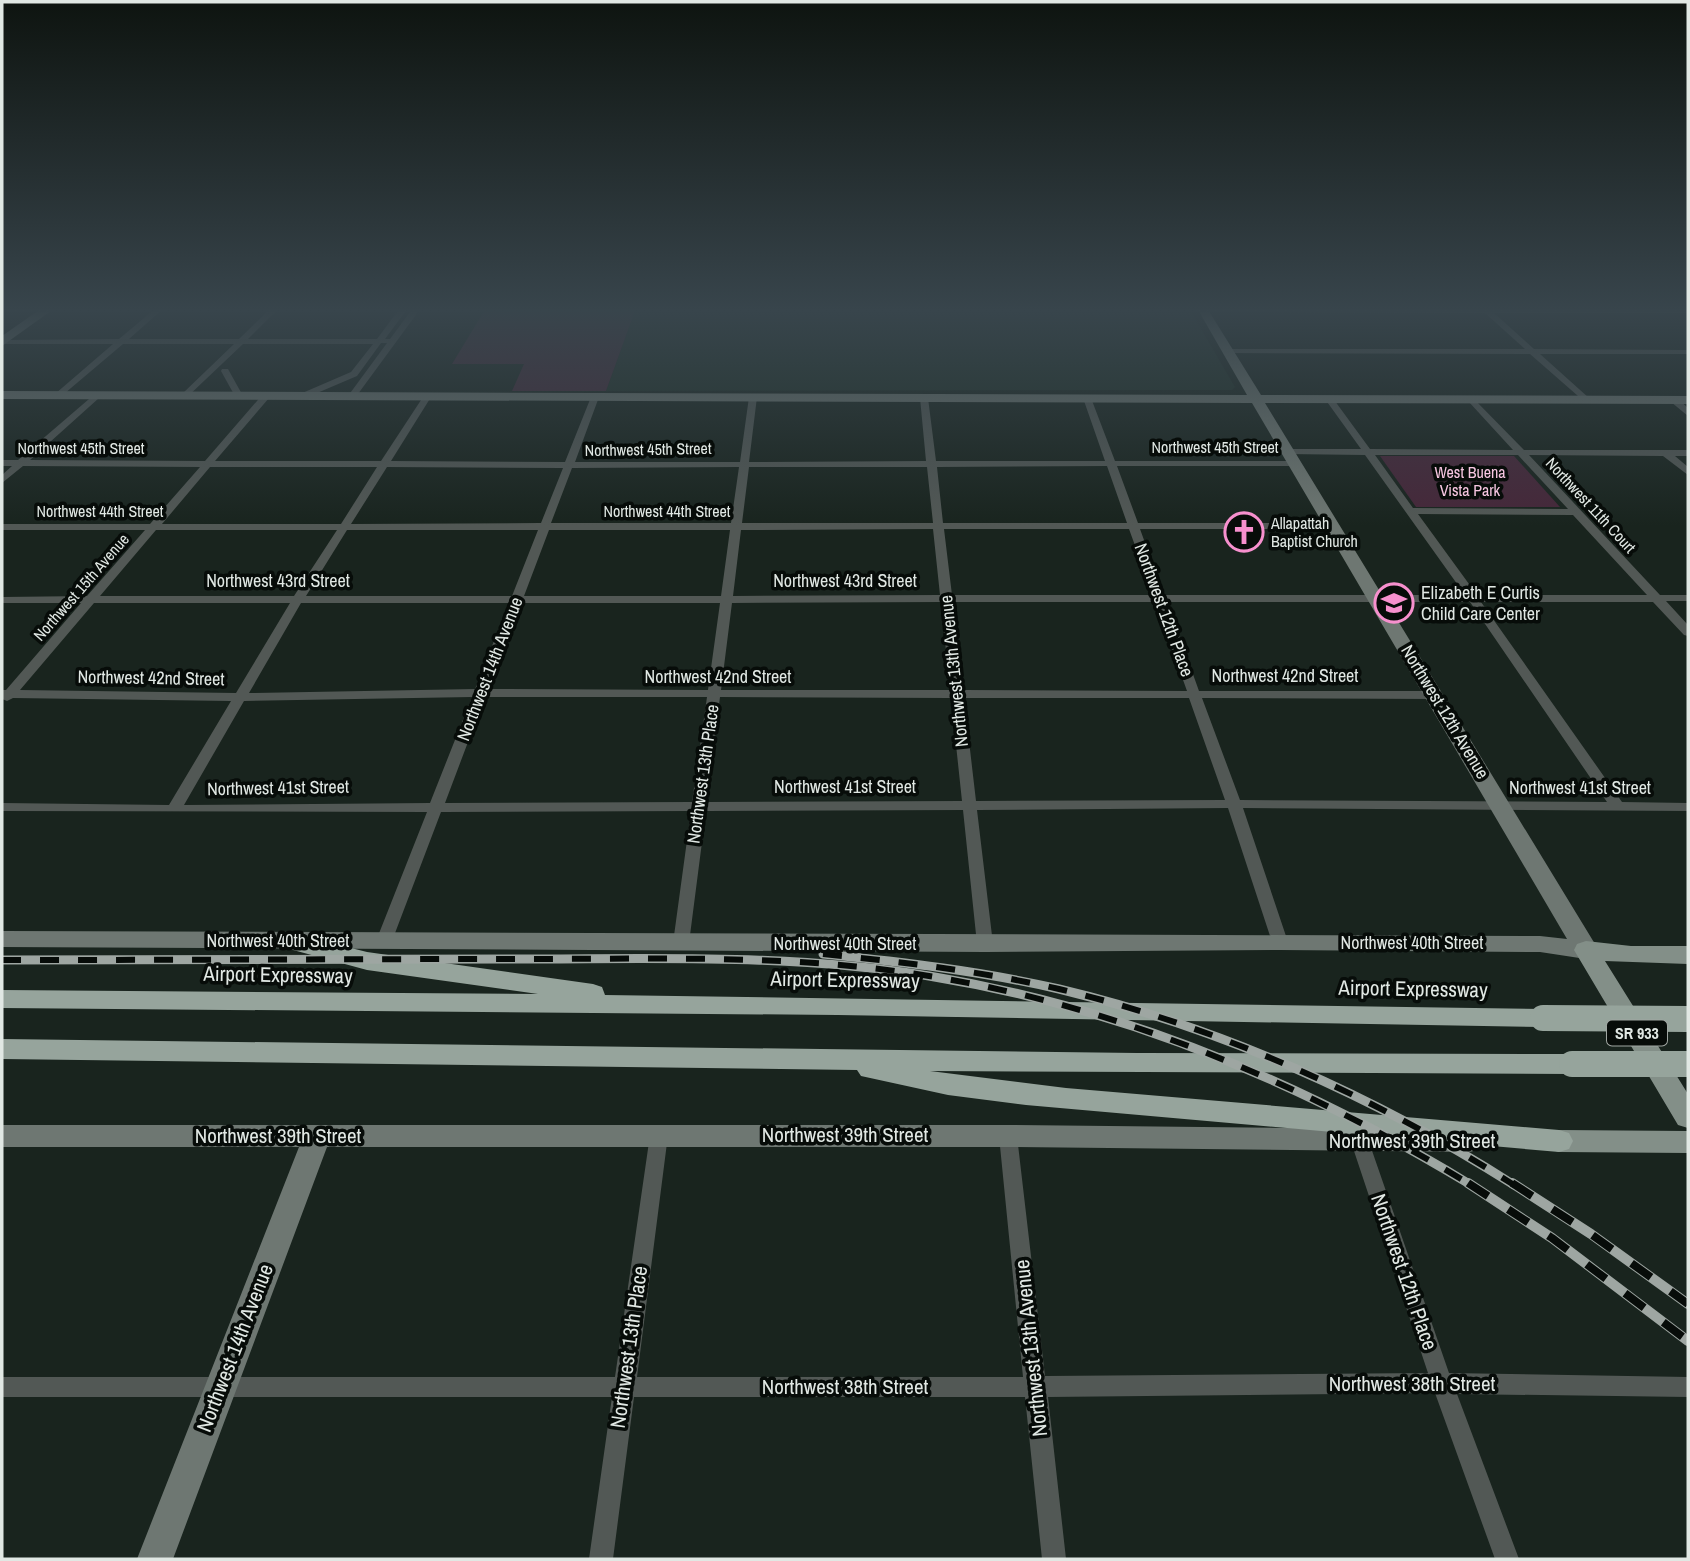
<svg xmlns="http://www.w3.org/2000/svg" width="1690" height="1561" viewBox="0 0 1690 1561" font-family="'Archivo Narrow',sans-serif">
<style>
.built{fill:#1e2f26}
.green{fill:#462739}
.lines{fill:none;stroke-linecap:round;stroke-linejoin:round}
.street{fill:#525855;fill-rule:evenodd}
.secondary{fill:#6e7772;fill-rule:evenodd}
.primary{fill:#838f88;fill-rule:evenodd}
.highway{fill:#96a49c;fill-rule:evenodd}
.rail-far1-casing{stroke:#9ea6a2;stroke-width:9}
.rail-casing{stroke:#9ea6a2;stroke-width:10}
.rail-far1{stroke:#070c09;stroke-width:6;stroke-dasharray:19;stroke-linecap:butt}
.rail{stroke:#070c09;stroke-width:8;stroke-dasharray:24;stroke-linecap:butt}
.highway-bridge{stroke:#96a49c;stroke-width:26}
.labels{text-anchor:middle;stroke-width:7;stroke-linejoin:round;paint-order:stroke}
.far-street-label{font-size:16px;fill:#e1e8e4;stroke:#070c09}
.far-park-label{font-size:16px;fill:#f7c6e1;stroke:#070c09}
.far-poi-label{font-size:16px;fill:#e1e8e4;stroke:#070c09;text-anchor:start}
.shield{fill:#070c09;stroke:#a0a6a2;stroke-width:2}
.shield-label{font-size:16px;font-weight:bold;fill:#e1e8e4}
.street-label{font-size:18px;fill:#e1e8e4;stroke:#070c09}
.poi-label{font-size:18px;fill:#e1e8e4;stroke:#070c09;text-anchor:start}
.near-street-label{font-size:21px;fill:#e1e8e4;stroke:#070c09}
</style>
<rect width="100%" height="100%" fill="#19241e"/>
<path class="built" d="M636 308H1189L1235 387 1232 390 606 391Z"/>
<g class="green">
<path d="M486 308H636L606 391H512L524 364H452Z"/>
<path d="M1380 456H1514L1560 507H1416Z"/>
</g>
<g class="lines">
<g class="street">
<path d="M2 308H50L51 309 47 311H2Z"/>
<path d="M156 308H164L129 339H239L271 308H279L248 339H377L400 308H408L385 339H390L413 308H421L355 398 352 399 348 396 387 343H381L357 376 303 399 300 398V394L351 372 373 344H243L185 399 182 398V394L234 344H123L58 399 55 398V394L113 344H2V340L119 339Z"/>
<path d="M1203 308 1688 309V313H1494L1534 349 1688 350V354H1540L1589 398 1590 400 1586 403 1530 354 1226 353 1222 351 1226 349H1525L1485 313 1200 312V308Z"/>
<path d="M222 369H228L243 396 242 398H236L221 371Z"/>
<path d="M96 393 100 396 99 398 30 460 205 461 263 394H269V398L215 461H381L423 397 427 394 431 397 391 461 565 462 591 397 595 394 599 397 575 462H740L749 397 753 394 757 397 749 462 926 461 920 398 924 395 928 398 936 461H1105L1083 398 1087 395 1091 398 1115 461H1298L1300 463 1295 466H1117L1138 523H1333L1338 526 1333 529H1140L1164 595H1465L1365 455 1286 454 1284 452 1289 449H1361L1325 399 1326 397H1332L1370 449 1513 450 1469 402 1468 400 1472 397 1524 450H1688V456H1675L1688 467V475L1663 456 1529 455 1660 595H1688V601H1666L1688 625V636L1684 635 1653 602H1481L1622 802 1688 803V811L1243 808 1288 942 1286 946H1274L1272 942 1228 808 977 810 993 944 991 948H979L977 944 963 810 706 811 689 943 687 947H675L673 943 691 811 441 812 392 941 390 945H378L376 941 427 812 2 811V803L169 805 231 701 13 698 7 701 2 699V690H6L81 603H2V597L87 596 145 530H2V524H150L200 467 23 466 2 483V475L12 466H2V460H18ZM1375 455H1518L1568 509 1413 508ZM1107 466 1127 523H943L937 467ZM210 467H377L341 524H162ZM387 467 563 468 541 523 351 524ZM739 467 731 523H551L572 468ZM749 467H927L933 523H742ZM1418 514 1573 515 1647 595H1477ZM933 529 940 595 733 596 741 530ZM944 529H1129L1153 595H952ZM156 530H337L294 596H100ZM347 530H538L512 596H306ZM549 530H730L721 596H524ZM941 602 950 690H721L732 603ZM953 602H1155L1187 691 963 690ZM1167 602H1470L1607 802 1240 800 1202 698 1434 699 1440 695 1434 691H1199ZM94 603H290L236 693 20 690ZM301 603H509L475 689 249 693ZM521 603H720L708 690 488 689ZM472 697 430 803 184 805 244 701ZM485 697H707L692 802 445 803ZM720 697 951 698 962 801 707 802ZM964 698H1189L1225 800 976 801Z"/>
<path d="M1671 398H1677L1688 408V416L1671 402Z"/>
<path d="M659 1127 666 1130 668 1135 637 1377H1023L999 1136 1001 1131 1008 1128 1015 1131 1017 1136 1045 1376 1428 1373 1351 1142 1353 1137 1360 1134 1367 1137 1369 1142 1449 1373 1688 1377V1397L1457 1394 1519 1559H1495L1435 1393 1048 1397 1066 1559H1042L1025 1397H634L613 1559H589L612 1397H2V1377H615L650 1135 652 1130Z"/>
</g>
<g class="secondary">
<path d="M42 308H55L2 346V336Z"/>
<path d="M1197 308H1207L1261 395 1688 396V404L1265 403 1595 944 1598 950 1595 956 1586 959 1540 952 1280 950 985 952 2 947V931L1540 936 1567 939 1252 403 2 399V391L1247 395Z"/>
<path d="M2 1125H1008L1470 1130 1480 1133 1484 1141 1480 1149 1470 1152 1008 1147H327L173 1559H137L299 1147H2Z"/>
</g>
<g class="primary">
<path d="M1586 941 1631 946H1688V964L1605 961 1688 1094V1128L1678 1125 1574 950 1577 944Z"/>
<path d="M1559 1130 1688 1131V1153L1559 1152 1549 1149 1545 1141 1549 1133Z"/>
</g>
<g class="highway">
<path d="M291 933 367 952 593 984 602 987 605 995 1543 1009 1552 1011 1556 1018 1552 1025 1543 1027 838 1015 2 1008V990L538 994 367 970 282 947 279 941 282 935Z"/>
<path d="M2 1039 1137 1053 1572 1054 1581 1057 1585 1064 1581 1071 1572 1074 930 1071 1066 1088 1559 1130 1569 1133 1573 1141 1569 1149 1559 1152 1026 1105 948 1095 861 1076 857 1070 2 1059Z"/>
</g>
<g class="rail-far1-casing">
<g id="rail-far1">
<path d="M823 954C902 962 981 971 1059 989 1219 1027 1376 1097 1514 1185"/>
<path d="M2 960C177 960 352 959 526 959 660 959 796 954 929 976 1121 1007 1305 1084 1471 1185"/>
</g>
</g>
<g class="rail-casing">
<g id="rail">
<path d="M1468 1183 1552 1238 1688 1341"/>
<path d="M1512 1183 1591 1234 1688 1304"/>
</g>
</g>
<use href="#rail-far1" class="rail-far1"/>
<use href="#rail" class="rail"/>
<g class="highway-bridge">
<path d="M1543 1018 1688 1019"/>
<path d="M1572 1064H1688"/>
</g>
</g>
<linearGradient id="sky" x2="0" y2="1"><stop stop-color="#0e1410"/><stop offset="0.59" stop-color="#38454c"/><stop offset="1" stop-color="#38454c" stop-opacity="0"/></linearGradient>
<rect width="1690" height="526" fill="url(#sky)"/>
<defs>
<g id="church-ring" transform="scale(2.0125)"><circle r="9.5" fill="#070c09" stroke="#f790ce" stroke-width="1.5"/><path d="M-1.2-6h2.4v3.5h3.3v2.4h-3.3V6h-2.4V-.1h-3.3v-2.4h3.3Z" fill="#f790ce"/></g>
<g id="school-ring" transform="scale(2.0125)"><circle r="9.5" fill="#070c09" stroke="#f790ce" stroke-width="1.5"/><path d="M0-5L7-2L0 1L-7-2ZM-4 1L0 2.5L4 1V4Q0 6-4 4Z" fill="#f790ce"/></g>
</defs>
<g fill-rule="evenodd">
<use href="#church-ring" x="1244" y="532"/>
<use href="#school-ring" x="1394" y="603"/>
</g>
<g class="labels">
<g class="far-street-label">
<text x="1215" y="453">Northwest 45th Street</text>
<text x="81" y="454">Northwest 45th Street</text>
<text transform="translate(648 449) rotate(-1)" y="6">Northwest 45th Street</text>
<text transform="translate(1591 505) rotate(47)" y="6">Northwest 11th Court</text>
<text x="100" y="517">Northwest 44th Street</text>
<text x="667" y="517">Northwest 44th Street</text>
<text transform="translate(81 587) rotate(-49)" y="6">Northwest 15th Avenue</text>
</g>
<g class="far-park-label">
<text x="1470" y="478">West Buena<tspan x="1470" dy="18">Vista Park</tspan></text>
</g>
<g class="far-poi-label">
<text x="1271" y="529">Allapattah<tspan x="1271" dy="18">Baptist Church</tspan></text>
</g>
<rect class="shield" x="1607" y="1020.5" width="60" height="25" rx="5"/>
<g class="shield-label">
<text x="1637" y="1039">SR 933</text>
</g>
<g class="street-label">
<text x="278" y="587">Northwest 43rd Street</text>
<text x="845" y="587">Northwest 43rd Street</text>
<text transform="translate(1164 610) rotate(70)" y="6">Northwest 12th Place</text>
<text transform="translate(490 669) rotate(-69)" y="6">Northwest 14th Avenue</text>
<text transform="translate(954 671) rotate(-96)" y="6">Northwest 13th Avenue</text>
<text x="1285" y="682">Northwest 42nd Street</text>
<text x="718" y="683">Northwest 42nd Street</text>
<text transform="translate(151 678) rotate(1)" y="6">Northwest 42nd Street</text>
<text transform="translate(1445 712) rotate(59)" y="6">Northwest 12th Avenue</text>
<text transform="translate(703 774) rotate(-82)" y="6">Northwest 13th Place</text>
<text x="845" y="793">Northwest 41st Street</text>
<text transform="translate(278 788) rotate(-1)" y="6">Northwest 41st Street</text>
<text x="1580" y="794">Northwest 41st Street</text>
<text x="278" y="947">Northwest 40th Street</text>
<text x="1412" y="949">Northwest 40th Street</text>
<text x="845" y="950">Northwest 40th Street</text>
</g>
<g class="poi-label">
<text x="1421" y="599">Elizabeth E Curtis<tspan x="1421" dy="21">Child Care Center</tspan></text>
</g>
<g class="near-street-label">
<text transform="translate(278 975) rotate(1)" y="7">Airport Expressway</text>
<text transform="translate(845 980) rotate(1)" y="7">Airport Expressway</text>
<text transform="translate(1413 989) rotate(1)" y="7">Airport Expressway</text>
<text x="845" y="1142">Northwest 39th Street</text>
<text x="278" y="1143">Northwest 39th Street</text>
<text x="1412" y="1148">Northwest 39th Street</text>
<text transform="translate(1404 1272) rotate(71)" y="7">Northwest 12th Place</text>
<text transform="translate(629 1347) rotate(-82)" y="7">Northwest 13th Place</text>
<text transform="translate(235 1348) rotate(-69)" y="7">Northwest 14th Avenue</text>
<text transform="translate(1031 1348) rotate(-96)" y="7">Northwest 13th Avenue</text>
<text x="1412" y="1391">Northwest 38th Street</text>
<text x="845" y="1394">Northwest 38th Street</text>
</g>
</g>
<rect width="1690" height="1561" fill="none" stroke="#e1e8e4" stroke-width="7"/>
</svg>
